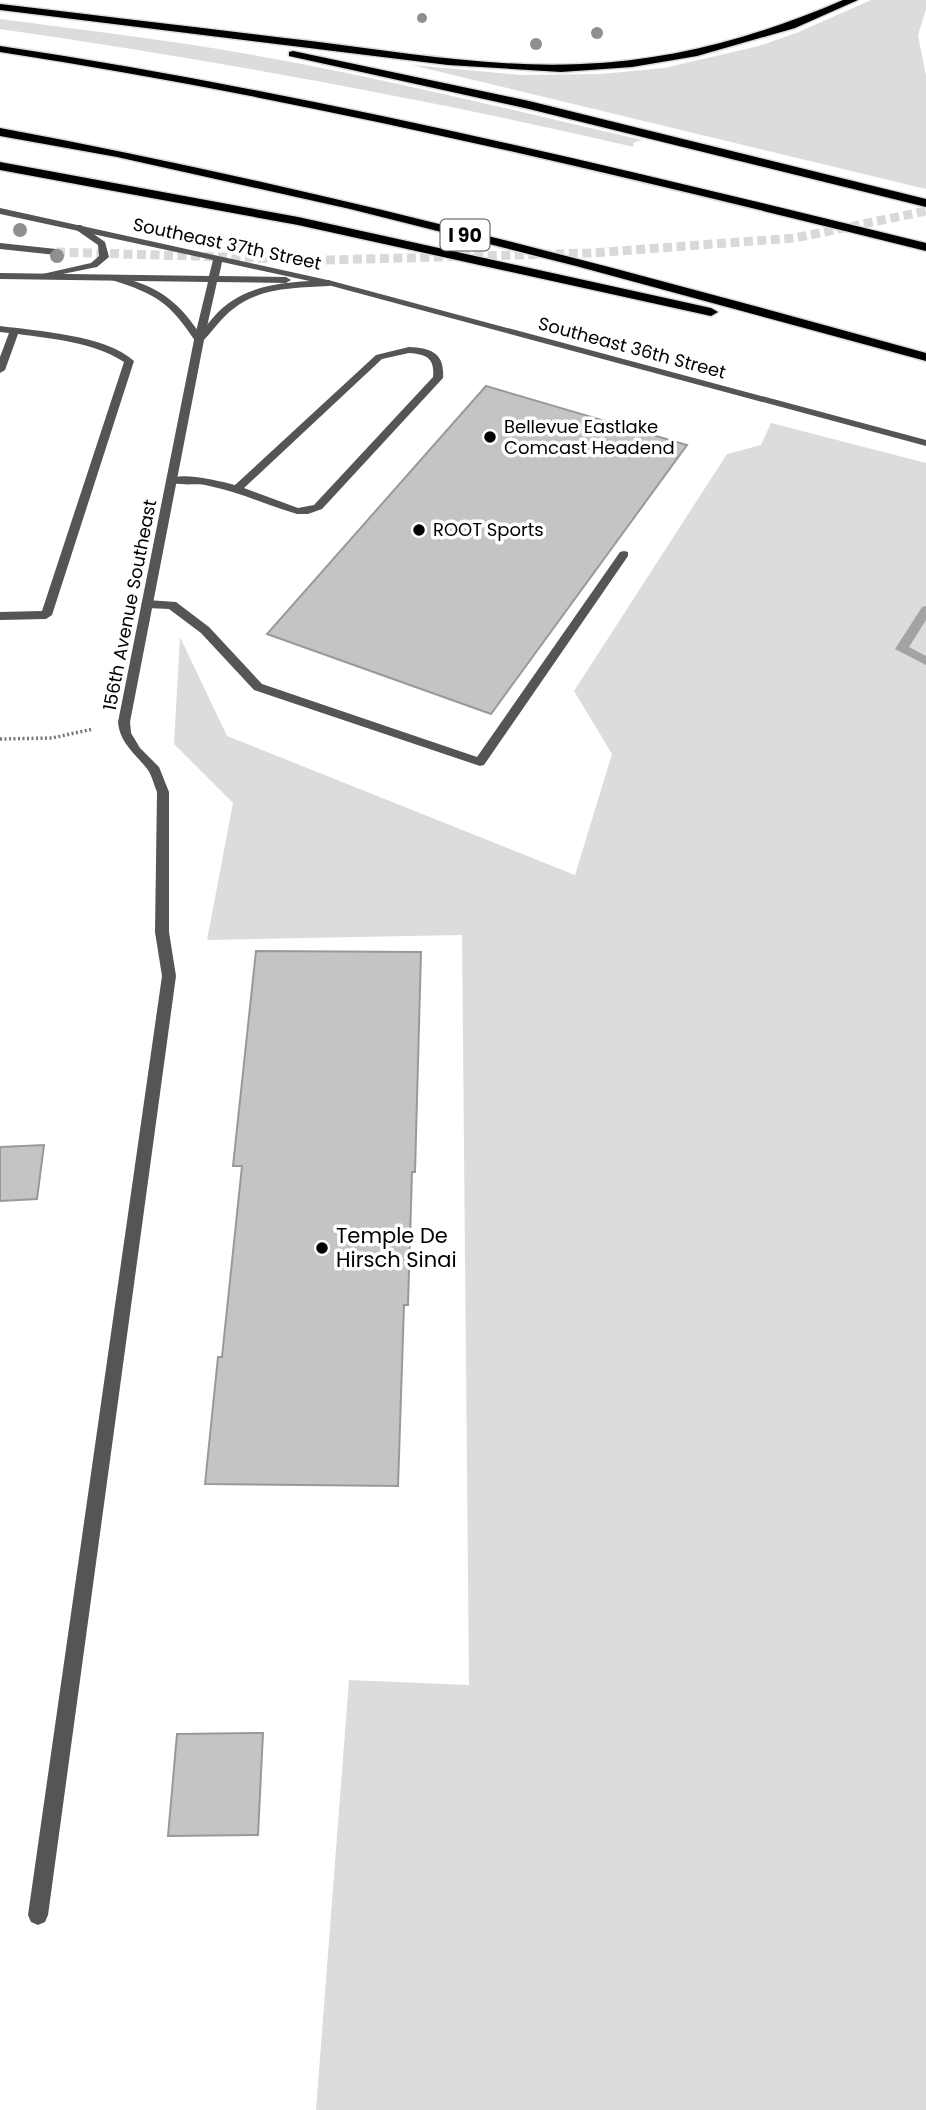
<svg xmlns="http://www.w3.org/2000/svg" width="926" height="2110" viewBox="0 0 926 2110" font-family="Poppins,sans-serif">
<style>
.green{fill:#dcdcdc}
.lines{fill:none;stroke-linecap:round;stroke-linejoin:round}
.stream{fill:#a3a3a3;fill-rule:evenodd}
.building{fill:#c4c4c4;stroke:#999;stroke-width:2}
.tertiary-tunnel{stroke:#d9d9d9;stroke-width:9;stroke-dasharray:9 4.5;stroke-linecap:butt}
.motorway-casing{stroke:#dbdbdb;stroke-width:3}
.path{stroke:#777;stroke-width:3.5;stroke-dasharray:2 2.5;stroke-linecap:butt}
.service{fill:#555;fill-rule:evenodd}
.minor{fill:#555;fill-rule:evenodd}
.tertiary{fill:#555;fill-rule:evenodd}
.motorway{fill:#000;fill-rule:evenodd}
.tree{fill:#8f8f8f}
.poi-dot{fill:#000;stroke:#fff;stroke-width:2.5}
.labels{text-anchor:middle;stroke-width:7;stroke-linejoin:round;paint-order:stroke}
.far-street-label{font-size:18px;fill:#000;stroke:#fff}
.far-poi-label{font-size:18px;fill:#000;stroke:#fff;text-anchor:start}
.shield{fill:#fff;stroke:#4c4c4c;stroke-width:2}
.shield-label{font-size:19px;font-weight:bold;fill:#000}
.poi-label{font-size:21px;fill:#000;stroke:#fff;text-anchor:start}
</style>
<rect width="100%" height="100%" fill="#fff"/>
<g class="green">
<path d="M871 0H926V9L918 35 926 76V189L412 65 521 75 601 74 664 68 759 46 799 32Z"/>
<path d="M0 19C84 30 169 40 253 55 383 78 512 110 642 140L633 143 634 147C424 98 213 60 0 29Z"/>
<path d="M771 423 926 463V2110H316L349 1680 469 1685 462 935 207 940 233 803 174 744 180 637 227 736 575 875 612 754 574 691 727 454 761 445Z"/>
</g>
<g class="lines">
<path class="stream" d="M926 606V620L909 647 926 656V665L895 649 922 607Z"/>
</g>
<g class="building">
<path d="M486 386 687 445 491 714 267 634Z"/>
<path d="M256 951 421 952 415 1172H412L408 1305H404L398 1486 205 1484 218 1357H222L242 1166H233Z"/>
<path d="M44 1145 37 1199 0 1201V1147Z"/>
<path d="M263 1733 258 1835 168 1836 177 1734Z"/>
</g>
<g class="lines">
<path class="tertiary-tunnel" d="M56 252 327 260 591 253 795 238 926 211"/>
<g class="motorway-casing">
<g id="motorway">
<path d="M843 0H858L795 28 697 56 632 67 561 72 448 65 0 10V4C104 16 208 29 311 41 400 52 491 68 581 64 672 61 760 36 843 0Z"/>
<path d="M0 46C313 93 619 168 926 243V251C619 175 313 100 0 52Z"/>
<path d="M293 51 529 101 926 199V207L529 109 289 56V52Z"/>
<path d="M0 128C313 186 619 268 926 353V361L576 266 350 209 117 157 0 136Z"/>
<path d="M0 162 298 217 711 308 718 312 711 316 298 225 0 170Z"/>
</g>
</g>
<path class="path" d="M0 739 52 738 93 729"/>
<g class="service">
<path d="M75 225H81L105 242 109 257 97 267 38 279V275L91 263 99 256 98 245 75 229Z"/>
<path d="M112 276C119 276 126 279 134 281 165 291 182 307 200 334 208 324 215 314 225 306 254 282 294 282 329 280L334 283 329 286C296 288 260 287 233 309 221 318 213 331 202 342H196C169 302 158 295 112 280Z"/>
<path d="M0 326C37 331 106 335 134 361L52 615 46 619 0 620V612L42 611 124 362C94 342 53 339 18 334L5 370 0 373V357L9 333 0 332Z"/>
<path d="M409 347C431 348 445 353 443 378L322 509 308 514H297C266 505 237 491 205 485 193 483 177 487 167 480 181 471 218 481 235 485L376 355ZM409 353C427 354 435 359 433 377L314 505 298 508 244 488 382 359Z"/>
<path d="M624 551 628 552V556L484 765 480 766 254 690 201 633 169 609 147 608 141 604 147 600 176 602 209 627 262 684 477 757 620 552Z"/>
<path d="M162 927 169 932 176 976 48 1915 45 1922 38 1925 31 1922 28 1915 162 976 155 932Z"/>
</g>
<path class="minor" d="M0 208 332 281 926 440V446L328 285 222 262 219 276 286 277 291 280 286 283 217 282 204 340 130 722 131 733 140 748 159 767 169 792V932L162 937 155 932 157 792C154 785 152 776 148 770 136 754 120 744 118 722L194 340 208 282 0 279V273L209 276 213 260 0 214Z"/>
<path class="tertiary" d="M0 243 56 249 60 252 56 255 0 249Z"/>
<use href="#motorway" class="motorway"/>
</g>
<g class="tree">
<circle cx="422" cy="18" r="5"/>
<circle cx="597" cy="33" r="6"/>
<circle cx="536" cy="44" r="6"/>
<circle cx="20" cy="230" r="7"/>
<circle cx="57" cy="256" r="7"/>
</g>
<g class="poi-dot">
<circle cx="490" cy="437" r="7"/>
<circle cx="419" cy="530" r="7"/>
<circle cx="322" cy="1248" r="7"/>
</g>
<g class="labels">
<g class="far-street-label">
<text transform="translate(227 244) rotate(12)" y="6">Southeast 37th Street</text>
<text transform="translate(632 348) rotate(15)" y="6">Southeast 36th Street</text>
<text transform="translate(130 605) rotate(-79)" y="6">156th Avenue Southeast</text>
</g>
<g class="far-poi-label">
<text x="504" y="433">Bellevue Eastlake<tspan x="504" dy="21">Comcast Headend</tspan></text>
<text x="433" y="536">ROOT Sports</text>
</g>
<rect class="shield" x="440.5" y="219.5" width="49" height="31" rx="5"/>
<g class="shield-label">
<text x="465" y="242">I 90</text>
</g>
<g class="poi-label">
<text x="336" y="1243">Temple De<tspan x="336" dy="24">Hirsch Sinai</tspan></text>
</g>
</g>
</svg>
